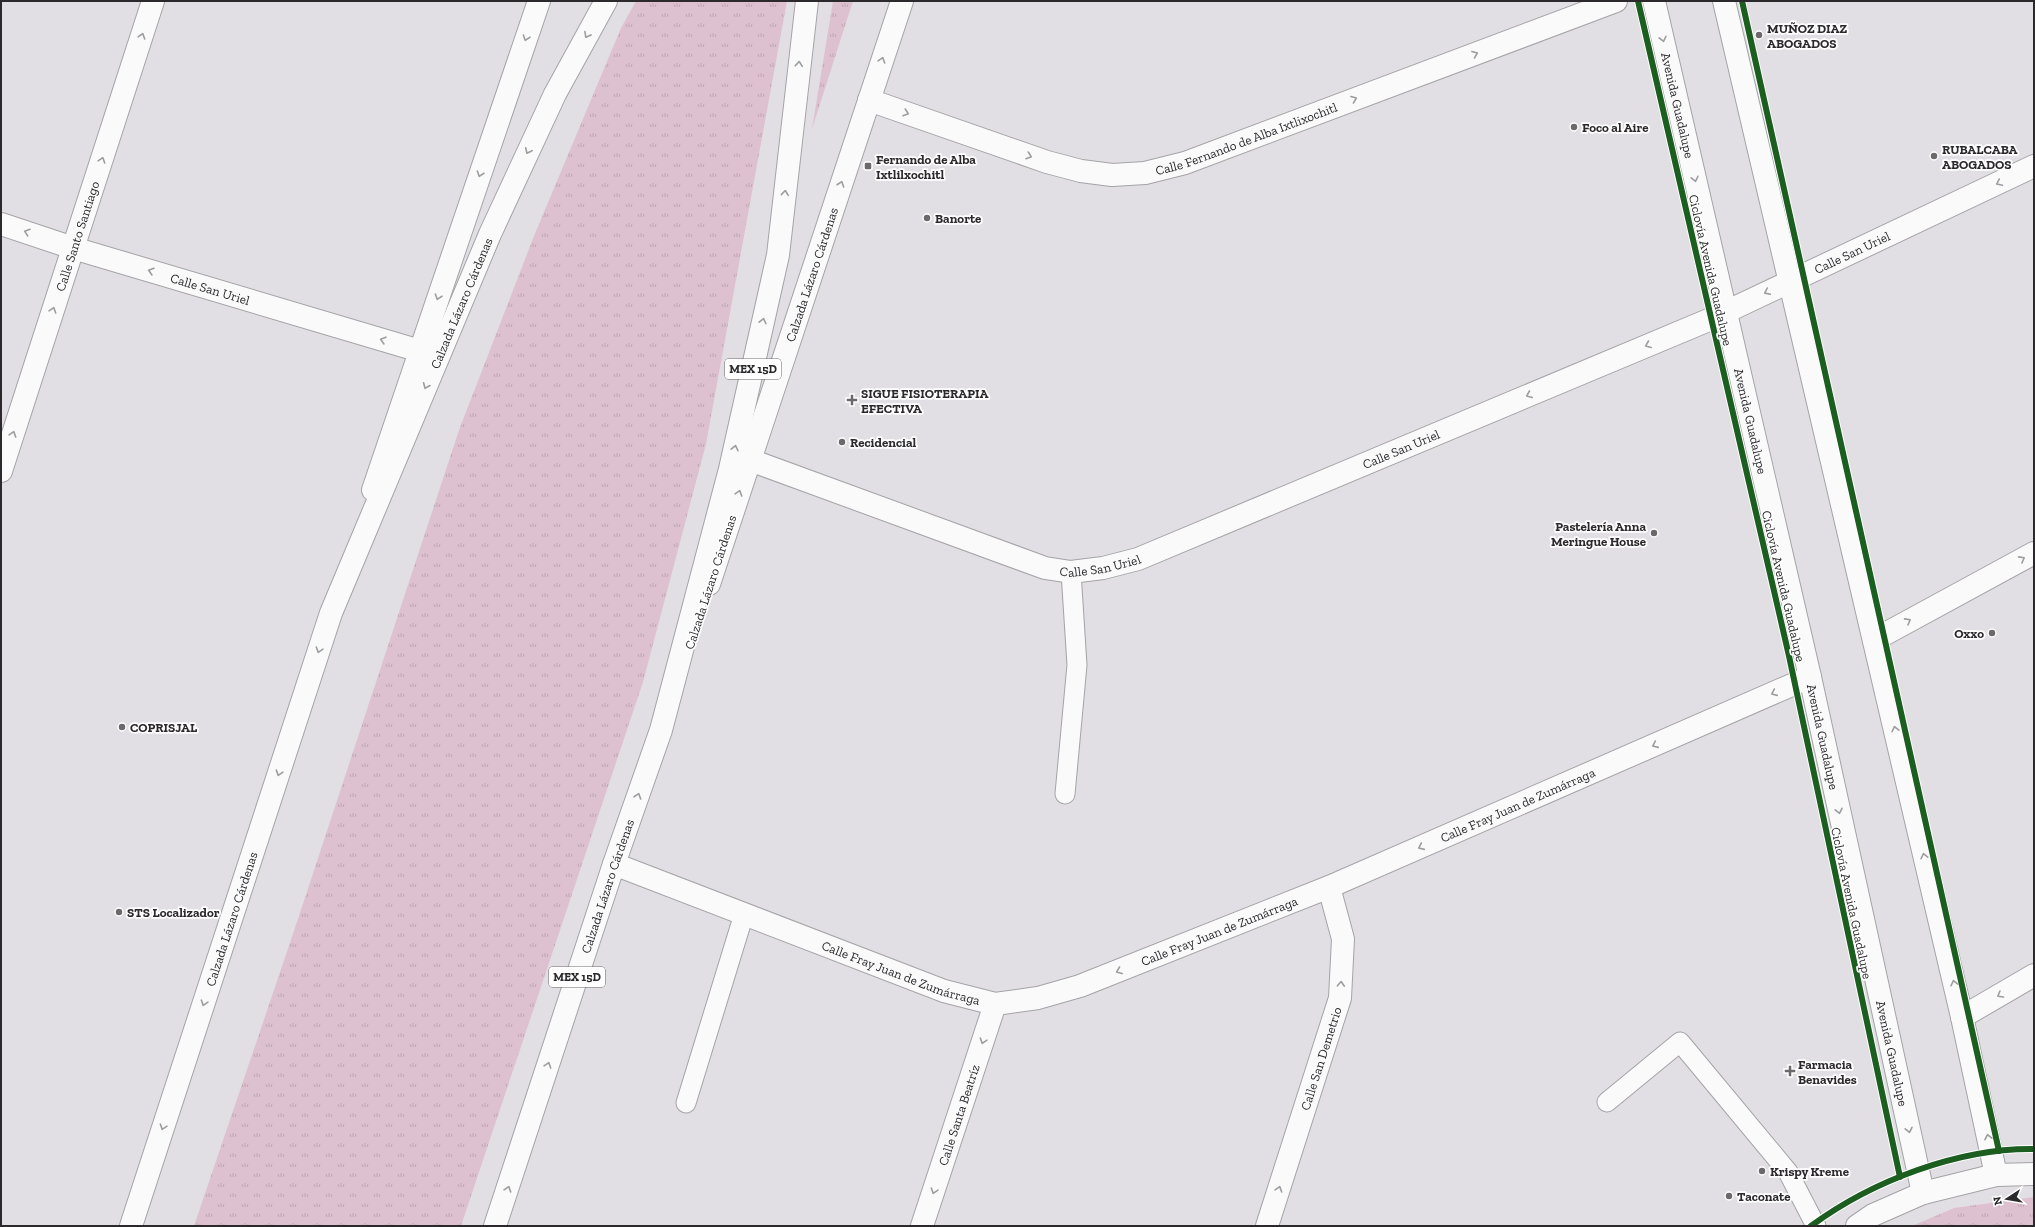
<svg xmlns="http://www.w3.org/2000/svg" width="2035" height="1227" viewBox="0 0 2035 1227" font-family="'Zilla Slab',serif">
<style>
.park{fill:url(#park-tufts)}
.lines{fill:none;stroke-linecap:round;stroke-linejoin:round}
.lane-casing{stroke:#a4a3a6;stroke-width:21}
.street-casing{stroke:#a4a3a6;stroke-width:24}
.secondary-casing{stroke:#a4a3a6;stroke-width:24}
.primary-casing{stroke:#a4a3a6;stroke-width:24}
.highway-casing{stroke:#a4a3a6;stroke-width:24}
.lane{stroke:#fafafb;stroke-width:19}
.street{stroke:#fafafb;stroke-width:22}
.secondary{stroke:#fafafb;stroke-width:22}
.primary{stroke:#fafafb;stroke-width:22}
.highway{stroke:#fafafb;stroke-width:22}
.cycleway-casing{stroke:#fff;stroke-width:8}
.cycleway{stroke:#1b5e20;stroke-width:6}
.oneway{stroke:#9d9c9e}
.poi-dot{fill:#6b696c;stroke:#fff;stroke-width:1.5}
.labels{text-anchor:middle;stroke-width:3.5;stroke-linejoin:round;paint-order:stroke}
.shield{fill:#fff;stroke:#6b696b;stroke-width:1}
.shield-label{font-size:12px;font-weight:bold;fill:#2b292c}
.poi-label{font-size:13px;font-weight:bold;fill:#2b292c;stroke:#fff;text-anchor:start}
.street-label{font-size:13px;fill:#2b292c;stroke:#fff}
</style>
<defs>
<pattern id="park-tufts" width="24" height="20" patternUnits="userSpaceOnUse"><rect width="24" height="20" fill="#dec1d0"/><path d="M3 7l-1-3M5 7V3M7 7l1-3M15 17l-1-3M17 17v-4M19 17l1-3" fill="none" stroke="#bfa6b3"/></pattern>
</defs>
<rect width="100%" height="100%" fill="#e1dfe3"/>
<g class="park">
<path d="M636 1H787L706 444 643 682 461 1226H194L296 925 459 430 534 236 621 28Z"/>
<path d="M833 1H853L812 129Z"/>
<path d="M2034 1197V1226H1912L1954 1208Z"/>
</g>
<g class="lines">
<g class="lane-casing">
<g id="lane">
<path d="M1065 794 1077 665 1071 572"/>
<path d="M1607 1102 1680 1042 1788 1172 1816 1226"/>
<path d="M686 1103 744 914"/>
</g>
</g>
<g class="street-casing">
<g id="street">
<path id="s1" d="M869 100 1047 162 1081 171 1112 175 1145 173 1185 163 1616 1"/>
<path id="s2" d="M1 224 73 248 420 351"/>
<path id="s3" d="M750 460 1045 568 1071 572 1103 568 1138 559 1711 319 2034 166"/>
<path id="s4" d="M1 471 153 1"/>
<path d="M1874 640 2034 553"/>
<path id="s5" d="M614 864 944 991 995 1004 1038 998 1080 986 1329 887 1810 677"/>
<path d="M1962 1017 2034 975"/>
<path id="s6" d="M922 1226 995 1004"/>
<path id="s7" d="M1267 1226 1340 998 1343 939 1329 887"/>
</g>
</g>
<g class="secondary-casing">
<g id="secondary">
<path d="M373 490 539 1"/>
<path id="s8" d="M709 584 902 1"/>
</g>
</g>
<g class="primary-casing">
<g id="primary">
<path id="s9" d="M1654 1 1810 677 1923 1193"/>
<path d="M1724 1 1962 1017 1996 1175"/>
<path d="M1857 1226 1873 1215 1923 1193 1996 1175 2034 1174"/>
</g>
</g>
<g class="highway-casing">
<g id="highway">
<path id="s10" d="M131 1226 331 613 490 234 555 94 606 1"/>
<path id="s11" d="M495 1226 614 864 661 730 730 469 778 255 807 1"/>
</g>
</g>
<use href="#lane" class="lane"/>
<use href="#street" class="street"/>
<use href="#secondary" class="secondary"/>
<use href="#primary" class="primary"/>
<use href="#highway" class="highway"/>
<g class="cycleway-casing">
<g id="cycleway">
<path d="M1638 1 1789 656 1900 1177"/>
<path d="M1742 1 1999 1151"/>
<path d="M1811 1226C1872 1181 1958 1148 2034 1149"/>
</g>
</g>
<use href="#cycleway" class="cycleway"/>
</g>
<defs><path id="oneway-chevron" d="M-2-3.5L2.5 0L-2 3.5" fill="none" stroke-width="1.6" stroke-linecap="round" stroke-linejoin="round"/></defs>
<g class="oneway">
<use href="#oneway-chevron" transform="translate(587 35) rotate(119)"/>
<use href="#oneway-chevron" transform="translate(142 36) rotate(-72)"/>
<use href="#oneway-chevron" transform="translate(526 38) rotate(109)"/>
<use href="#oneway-chevron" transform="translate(1663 39) rotate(77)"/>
<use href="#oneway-chevron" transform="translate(1475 54) rotate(-21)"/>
<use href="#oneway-chevron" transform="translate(882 60) rotate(-72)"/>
<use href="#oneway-chevron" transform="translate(799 64) rotate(-84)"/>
<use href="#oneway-chevron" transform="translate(1354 99) rotate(-21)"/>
<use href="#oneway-chevron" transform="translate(906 113) rotate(19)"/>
<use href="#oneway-chevron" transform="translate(528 151) rotate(115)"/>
<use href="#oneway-chevron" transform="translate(1029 156) rotate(19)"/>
<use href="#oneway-chevron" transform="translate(102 160) rotate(-72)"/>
<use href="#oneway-chevron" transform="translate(480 174) rotate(109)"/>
<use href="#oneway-chevron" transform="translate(1695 179) rotate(77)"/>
<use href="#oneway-chevron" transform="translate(1999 183) rotate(155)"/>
<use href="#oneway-chevron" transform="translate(841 184) rotate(-71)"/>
<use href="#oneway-chevron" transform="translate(785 193) rotate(-84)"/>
<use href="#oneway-chevron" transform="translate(27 232) rotate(-161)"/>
<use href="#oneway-chevron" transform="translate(151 271) rotate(-164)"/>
<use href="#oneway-chevron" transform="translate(1767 292) rotate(154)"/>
<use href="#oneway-chevron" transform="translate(438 297) rotate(109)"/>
<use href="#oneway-chevron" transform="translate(53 310) rotate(-72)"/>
<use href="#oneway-chevron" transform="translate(763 321) rotate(-77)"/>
<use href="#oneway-chevron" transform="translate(383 340) rotate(-164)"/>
<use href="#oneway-chevron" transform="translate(1648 345) rotate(157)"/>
<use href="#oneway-chevron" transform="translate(426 386) rotate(113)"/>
<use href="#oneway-chevron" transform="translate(1529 395) rotate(157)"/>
<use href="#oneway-chevron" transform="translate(13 434) rotate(-72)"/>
<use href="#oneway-chevron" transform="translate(735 448) rotate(-77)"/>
<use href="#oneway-chevron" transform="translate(739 493) rotate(-72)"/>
<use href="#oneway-chevron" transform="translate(2022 559) rotate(-29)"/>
<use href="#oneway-chevron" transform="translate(1908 621) rotate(-29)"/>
<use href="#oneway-chevron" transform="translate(319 650) rotate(108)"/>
<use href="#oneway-chevron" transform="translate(1774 693) rotate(156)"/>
<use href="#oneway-chevron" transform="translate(1895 729) rotate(-103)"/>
<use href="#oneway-chevron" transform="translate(1655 745) rotate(156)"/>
<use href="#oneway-chevron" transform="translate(279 773) rotate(108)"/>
<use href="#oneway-chevron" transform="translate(638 796) rotate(-71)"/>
<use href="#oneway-chevron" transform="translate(1839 811) rotate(78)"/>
<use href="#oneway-chevron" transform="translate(1421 847) rotate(156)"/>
<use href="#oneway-chevron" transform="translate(1924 856) rotate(-103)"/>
<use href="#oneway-chevron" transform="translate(1119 971) rotate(158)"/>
<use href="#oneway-chevron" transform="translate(1954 983) rotate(-103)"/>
<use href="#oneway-chevron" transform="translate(1341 984) rotate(-87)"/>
<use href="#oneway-chevron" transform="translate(2000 995) rotate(150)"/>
<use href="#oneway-chevron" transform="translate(204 1003) rotate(108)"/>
<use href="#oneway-chevron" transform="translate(983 1041) rotate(108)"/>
<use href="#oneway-chevron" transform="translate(548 1065) rotate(-72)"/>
<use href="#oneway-chevron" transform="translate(163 1127) rotate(108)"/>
<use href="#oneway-chevron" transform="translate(1909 1130) rotate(78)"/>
<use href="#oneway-chevron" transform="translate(1988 1137) rotate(-102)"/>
<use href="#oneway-chevron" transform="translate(508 1189) rotate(-72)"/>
<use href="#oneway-chevron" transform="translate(1279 1189) rotate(-72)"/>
<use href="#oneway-chevron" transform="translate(934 1191) rotate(108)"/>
</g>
<g class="poi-dot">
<circle cx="1759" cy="35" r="4"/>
<circle cx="1574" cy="127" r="4"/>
<circle cx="1934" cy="156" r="4"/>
<rect x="864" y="162" width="8" height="8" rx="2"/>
<circle cx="927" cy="218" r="4"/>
<path d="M850 394h4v4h4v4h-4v4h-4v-4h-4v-4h4z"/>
<circle cx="842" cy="442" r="4"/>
<circle cx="1654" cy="533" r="4"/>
<circle cx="1992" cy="633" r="4"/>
<circle cx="122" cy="727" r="4"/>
<circle cx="119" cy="912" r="4"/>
<path d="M1788 1065h4v4h4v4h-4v4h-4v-4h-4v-4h4z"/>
<circle cx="1762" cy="1171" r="4"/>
<circle cx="1729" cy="1196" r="4"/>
</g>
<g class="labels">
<g class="shield">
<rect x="725" y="359" width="56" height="20" rx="3"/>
<rect x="549" y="967" width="56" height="20" rx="3"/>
</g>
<g class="shield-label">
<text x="753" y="373">MEX 15D</text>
<text x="577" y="981">MEX 15D</text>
</g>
<g class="poi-label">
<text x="1767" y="33">MUÑOZ DIAZ<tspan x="1767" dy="15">ABOGADOS</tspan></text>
<text x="1582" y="132">Foco al Aire</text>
<text x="1942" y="154">RUBALCABA<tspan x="1942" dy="15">ABOGADOS</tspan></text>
<text x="876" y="164">Fernando de Alba<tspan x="876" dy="15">Ixtlilxochitl</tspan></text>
<text x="935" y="223">Banorte</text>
<text x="861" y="398">SIGUE FISIOTERAPIA<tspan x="861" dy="15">EFECTIVA</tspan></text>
<text x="850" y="447">Recidencial</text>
<text x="1646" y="531" text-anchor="end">Pastelería Anna<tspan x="1646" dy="15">Meringue House</tspan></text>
<text x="1984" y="638" text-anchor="end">Oxxo</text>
<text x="130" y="732">COPRISJAL</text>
<text x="127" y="917">STS Localizador</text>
<text x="1798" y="1069">Farmacia<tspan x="1798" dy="15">Benavides</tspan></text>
<text x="1770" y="1176">Krispy Kreme</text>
<text x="1737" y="1201">Taconate</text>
</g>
<g class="street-label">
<text dy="5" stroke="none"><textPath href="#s9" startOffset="107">Avenida Guadalupe</textPath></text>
<text dy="5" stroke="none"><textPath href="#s1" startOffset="395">Calle Fernando de Alba Ixtlixochitl</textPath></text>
<text dy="5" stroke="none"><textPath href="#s4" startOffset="247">Calle Santo Santiago</textPath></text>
<text dy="5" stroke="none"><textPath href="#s3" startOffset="1186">Calle San Uriel</textPath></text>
<text transform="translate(1711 270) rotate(77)" y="5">Ciclovía Avenida Guadalupe</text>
<text dy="5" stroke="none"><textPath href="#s8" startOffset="326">Calzada Lázaro Cárdenas</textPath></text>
<text dy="5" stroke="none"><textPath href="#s2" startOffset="219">Calle San Uriel</textPath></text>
<text dy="5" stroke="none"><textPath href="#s10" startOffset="981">Calzada Lázaro Cárdenas</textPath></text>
<text dy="5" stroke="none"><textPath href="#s9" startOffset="431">Avenida Guadalupe</textPath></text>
<text dy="5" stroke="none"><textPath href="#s3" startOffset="694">Calle San Uriel</textPath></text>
<text dy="5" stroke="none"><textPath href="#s3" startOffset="370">Calle San Uriel</textPath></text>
<text transform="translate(710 582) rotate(-72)" y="5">Calzada Lázaro Cárdenas</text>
<text transform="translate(1784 586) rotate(77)" y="5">Ciclovía Avenida Guadalupe</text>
<text dy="5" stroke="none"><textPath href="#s9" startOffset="755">Avenida Guadalupe</textPath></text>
<text dy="5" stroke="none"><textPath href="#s5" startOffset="967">Calle Fray Juan de Zumárraga</textPath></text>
<text dy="5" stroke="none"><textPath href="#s11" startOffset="358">Calzada Lázaro Cárdenas</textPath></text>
<text transform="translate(1852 903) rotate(78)" y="5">Ciclovía Avenida Guadalupe</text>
<text dy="5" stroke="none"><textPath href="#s10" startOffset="323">Calzada Lázaro Cárdenas</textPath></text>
<text dy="5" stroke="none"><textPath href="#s5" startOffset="643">Calle Fray Juan de Zumárraga</textPath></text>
<text dy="5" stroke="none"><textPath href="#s5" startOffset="307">Calle Fray Juan de Zumárraga</textPath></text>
<text dy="5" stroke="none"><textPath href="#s9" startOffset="1079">Avenida Guadalupe</textPath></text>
<text dy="5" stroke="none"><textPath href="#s7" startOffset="176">Calle San Demetrio</textPath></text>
<text dy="5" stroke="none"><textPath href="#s6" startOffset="117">Calle Santa Beatríz</textPath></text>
</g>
</g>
<rect width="2035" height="1227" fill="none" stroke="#2b292c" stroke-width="4"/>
<g transform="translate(2007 1199) rotate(258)" stroke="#ffffff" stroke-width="3" paint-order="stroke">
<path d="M0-3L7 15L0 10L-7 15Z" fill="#2b292c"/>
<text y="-6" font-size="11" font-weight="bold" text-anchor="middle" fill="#2b292c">N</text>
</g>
</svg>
